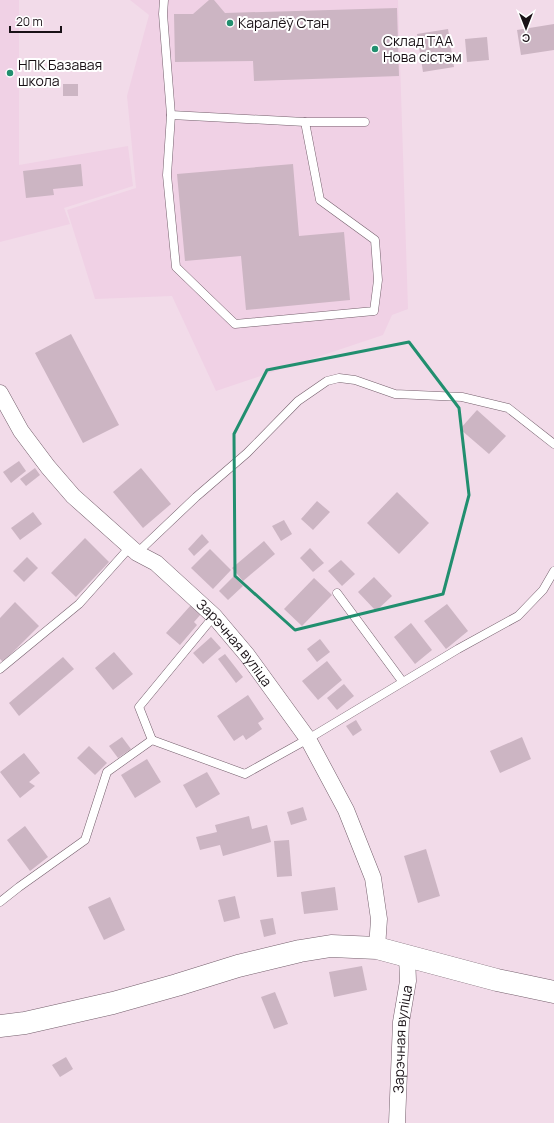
<svg xmlns="http://www.w3.org/2000/svg" width="554" height="1123" viewBox="0 0 554 1123" font-family="Manrope,sans-serif">
<style>
.built{fill:#f0d1e5}
.building{fill:#ccb5c3}
.lines{fill:none;stroke-linecap:round;stroke-linejoin:round}
.service-casing{stroke:#745f6c;stroke-width:9}
.minor-casing{stroke:#745f6c;stroke-width:17}
.secondary-casing{stroke:#745f6c;stroke-width:23}
.service{stroke:#fff;stroke-width:8}
.minor{stroke:#fff;stroke-width:16}
.secondary{stroke:#fff;stroke-width:22}
.marked{fill:none;stroke:#218f6f;stroke-width:3;stroke-linejoin:round}
.poi-dot{fill:#218f6f;stroke:#fff;stroke-width:1.5}
.labels{text-anchor:middle;stroke-width:4;stroke-linejoin:round;paint-order:stroke}
.poi-label{font-size:14px;fill:#191116;stroke:#fff;text-anchor:start}
.street-label{font-size:14px;fill:#191116;stroke:#fff}
</style>
<rect width="100%" height="100%" fill="#f2dbe9"/>
<g class="built">
<path d="M0 0H19V165L128 146 133 186 64 208 70 224 0 242Z"/>
<path d="M130 0H398L408 309 392 315 383 335 216 391 172 296 95 299 67 210 136 188 127 96 149 15Z"/>
</g>
<g class="building">
<path d="M209 0H214L225 13 397 8 399 76 254 81 253 61 175 62 174 14H193Z"/>
<path d="M554 24V50L521 55 517 30Z"/>
<path d="M448 29 454 67 423 72 417 34Z"/>
<path d="M487 37 489 60 467 62 465 39Z"/>
<rect x="63" y="84" width="15" height="12"/>
<path d="M81 164 83 186 53 189 54 195 26 198 23 171Z"/>
<path d="M293 164 299 236 344 232 350 300 246 310 241 256 185 261 177 174Z"/>
<path d="M71 334 119 425 83 443 35 353Z"/>
<path d="M477 410 506 436 489 454 460 429Z"/>
<path d="M19 461 26 471 11 483 3 472Z"/>
<path d="M35 468 40 475 26 486 20 479Z"/>
<path d="M141 468 171 504 143 528 113 492Z"/>
<path d="M397 492 429 523 399 554 367 523Z"/>
<path d="M317 501 330 512 313 530 301 519Z"/>
<path d="M33 512 42 524 20 540 11 528Z"/>
<path d="M284 520 292 534 281 541 272 526Z"/>
<path d="M202 534 209 542 194 556 188 549Z"/>
<path d="M85 538 109 562 76 597 51 573Z"/>
<path d="M264 541 275 554 243 581 232 568Z"/>
<path d="M310 548 324 563 313 572 300 558Z"/>
<path d="M210 549 231 570 213 589 191 568Z"/>
<path d="M27 557 38 568 24 582 13 571Z"/>
<path d="M341 560 355 574 342 586 328 571Z"/>
<path d="M234 576 243 586 228 600 219 591Z"/>
<path d="M374 577 392 596 376 611 358 592Z"/>
<path d="M314 578 332 595 302 626 284 609Z"/>
<path d="M15 602 39 626 3 662 0 659V618Z"/>
<path d="M447 604 468 631 446 649 424 621Z"/>
<path d="M191 605 201 614 194 622 197 625 180 645 166 633Z"/>
<path d="M411 623 432 650 415 664 394 637Z"/>
<path d="M211 637 221 648 203 664 193 653Z"/>
<path d="M320 639 330 652 317 662 307 649Z"/>
<path d="M114 652 133 674 113 690 95 668Z"/>
<path d="M225 654 243 677 236 683 218 659Z"/>
<path d="M63 657 74 669 19 716 9 703Z"/>
<path d="M327 661 342 680 318 700 302 681Z"/>
<path d="M344 684 354 696 337 710 327 698Z"/>
<path d="M248 695 264 719 258 723 262 729 246 740 243 735 234 741 217 716Z"/>
<path d="M356 720 362 730 353 736 346 726Z"/>
<path d="M122 737 131 749 118 758 109 746Z"/>
<path d="M522 737 531 759 500 773 490 751Z"/>
<path d="M89 746 107 763 95 775 77 758Z"/>
<path d="M24 753 40 773 29 782 35 786 20 798 0 772Z"/>
<path d="M147 759 161 782 135 798 121 775Z"/>
<path d="M207 772 220 794 196 808 183 785Z"/>
<path d="M303 807 307 820 291 825 287 812Z"/>
<path d="M249 816 252 829 267 825 271 842 223 856 220 845 200 850 196 837 217 832 215 825Z"/>
<path d="M25 826 48 857 30 871 7 840Z"/>
<path d="M289 840 292 876 277 877 274 841Z"/>
<path d="M426 849 440 896 418 903 404 856Z"/>
<path d="M335 887 338 910 304 914 301 892Z"/>
<path d="M235 896 240 918 224 922 218 900Z"/>
<path d="M110 897 125 930 104 940 88 907Z"/>
<path d="M273 918 276 934 264 937 260 920Z"/>
<path d="M362 966 367 990 334 997 329 972Z"/>
<path d="M275 992 288 1024 274 1029 261 997Z"/>
<path d="M66 1057 73 1069 60 1077 52 1065Z"/>
</g>
<g class="lines">
<g class="service-casing">
<g id="service">
<path d="M164 0 163 14 171 115 167 175 176 267 235 324 374 311 378 280 375 240 320 200 305 122"/>
<path d="M171 115 305 122H365"/>
<path d="M137 553 196 497 247 453 298 401 327 381 339 378 355 380 395 394 462 397 508 408 554 444"/>
<path d="M337 593 402 681"/>
<path d="M0 669 79 604 130 547"/>
<path d="M152 740 245 774 308 739 458 649 518 616 543 590 554 571"/>
<path d="M0 902 19 887 85 840 107 772 152 740 139 707 214 616"/>
</g>
</g>
<g class="minor-casing">
<g id="minor">
<path id="s1" d="M0 393 21 431 48 467 73 496 137 553 156 563 214 616 247 655 308 739 346 810 373 878 379 919 377 948"/>
<path id="s2" d="M397 1123 401 1022 408 981 407 956"/>
</g>
</g>
<g class="secondary-casing">
<path id="secondary" d="M0 1026 25 1023 113 1003 177 985 238 966 300 951 331 946 377 948 497 980 554 992"/>
</g>
<use href="#service" class="service"/>
<use href="#minor" class="minor"/>
<use href="#secondary" class="secondary"/>
</g>
<path class="marked" d="M409 342 459 408 469 495 443 594 295 630 235 576 234 434 267 370Z"/>
<g class="poi-dot">
<circle cx="230" cy="23" r="4"/>
<circle cx="375" cy="49" r="4"/>
<circle cx="10" cy="73" r="4"/>
</g>
<g class="labels">
<g class="poi-label">
<text x="238" y="28">Каралёў Стан</text>
<text x="383" y="46">Склад ТАА<tspan x="383" dy="16">Нова сістэм</tspan></text>
<text x="18" y="70">НПК Базавая<tspan x="18" dy="16">школа</tspan></text>
</g>
<g class="street-label">
<text dy="5" stroke="none"><textPath href="#s1" startOffset="346">Зарэчная вуліца</textPath></text>
<text dy="5" stroke="none"><textPath href="#s2" startOffset="84">Зарэчная вуліца</textPath></text>
</g>
</g>
<g transform="translate(526 28) rotate(180)" stroke="#ffffff" stroke-width="3" paint-order="stroke">
<path d="M0-3L7 15L0 10L-7 15Z" fill="#191116"/>
<text y="-6" font-size="11" font-weight="bold" text-anchor="middle" fill="#191116">С</text>
</g>
<path d="M10 26v6h51v-6" fill="none" stroke="#191116" stroke-width="2"/>
<text x="16" y="26" font-size="12" fill="#191116" stroke="#ffffff" stroke-width="3" paint-order="stroke">20 m</text>
</svg>
